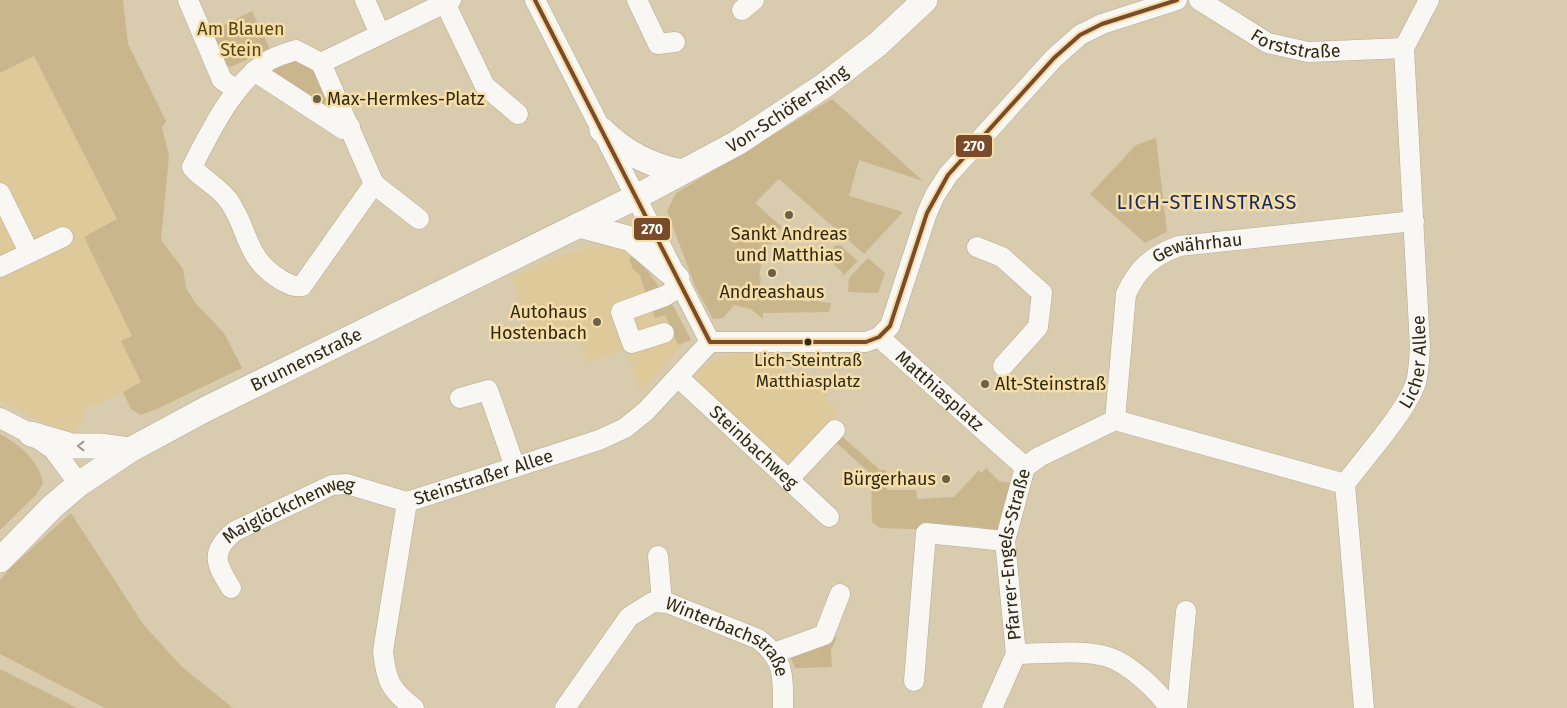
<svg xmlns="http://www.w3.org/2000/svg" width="1567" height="708" viewBox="0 0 1567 708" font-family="'Fira Sans',sans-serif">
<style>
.built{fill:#dec99b}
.green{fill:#c9b68c}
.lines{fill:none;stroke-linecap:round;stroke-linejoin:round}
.minor-casing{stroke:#b5ab94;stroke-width:21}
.major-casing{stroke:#b5ab94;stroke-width:26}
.minor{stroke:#f9f7f3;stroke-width:20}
.major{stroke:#f9f7f3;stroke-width:25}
.bus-1-casing{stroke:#f6dea9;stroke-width:8}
.bus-1{stroke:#7a4b2a;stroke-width:4}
.oneway{stroke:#9f9a8e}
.poi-dot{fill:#6b6149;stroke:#f6dea9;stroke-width:2}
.bus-dot{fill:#312813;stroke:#f6dea9;stroke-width:2}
.labels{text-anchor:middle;stroke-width:5;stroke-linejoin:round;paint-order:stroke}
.bus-label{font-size:17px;fill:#312813;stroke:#f6dea9}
.park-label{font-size:18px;fill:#564312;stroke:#f6dea9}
.street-label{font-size:18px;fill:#312813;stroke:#f6dea9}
.poi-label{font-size:18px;fill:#312813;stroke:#f6dea9;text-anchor:start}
.quarter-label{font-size:20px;letter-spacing:1px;fill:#182a61;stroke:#f6dea9}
.line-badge{stroke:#f6dea9;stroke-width:2}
.badge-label{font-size:14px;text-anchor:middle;font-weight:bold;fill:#fff}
</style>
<rect width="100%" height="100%" fill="#d8cbae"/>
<g class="built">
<path d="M34 56 117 219 84 238 132 336 122 341 142 382 92 407 83 409V420L76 434 48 424 0 401V73Z"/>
<path d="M617 245 640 258 685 327 687 336 683 344 640 391 626 350 587 362 579 337 568 341 565 333 533 342 512 278 551 259 586 248Z"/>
<path d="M742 353 768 354 805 387 811 380 827 394 824 398 838 411 827 422 832 427 790 472 698 386 695 380 697 374 705 366 721 357Z"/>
</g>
<g class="green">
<path d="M0 0H123L128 44 166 121 162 128 169 156 161 240 183 269 186 288 196 304 224 333 242 368 159 408 141 415 131 409 123 392 141 382 121 341 132 336 84 237 117 219 34 56 0 73Z"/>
<path d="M252 11 270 49 231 67 224 64 210 32Z"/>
<path d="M290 56 315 66 338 120 272 77V64Z"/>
<path d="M832 99 923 181 859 160 849 196 903 212 864 254 779 179 755 203 782 227 772 239 771 244H763L765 249 759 276 761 277 759 294 781 299 782 296 804 299V301L809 302 810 300 831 303 829 312 763 313V319L751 309 734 305 723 318 713 319 695 286 667 211 676 193Z"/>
<path d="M1156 138 1167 232 1145 243 1090 194 1136 145Z"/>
<path d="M840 245 858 261 842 277 843 273 832 263 834 246Z"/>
<path d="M633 251 662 291 647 297 640 275 633 269 629 259Z"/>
<path d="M868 258 885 273 878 293 848 292 849 278Z"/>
<path d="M671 302 691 340 678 345 665 315 655 318 652 308Z"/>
<path d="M837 432 880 470H886L887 490H916L917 499 954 497 979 470 981 473 986 468 999 481 1011 483 1000 530 980 536V527L938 524 937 530 880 528 872 522 871 474 831 438Z"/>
<path d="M0 434C20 445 38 460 43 483L36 495 0 530Z"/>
<path d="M71 513 143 624 182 667 233 708H105L0 654V580L9 569Z"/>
<path d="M837 637 831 650 832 667 795 668 788 652 796 647Z"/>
<path d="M0 669 77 708H0Z"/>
</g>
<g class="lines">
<g class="minor-casing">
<g id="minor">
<path d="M188 0 222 80 237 90"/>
<path d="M365 0 380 34"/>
<path d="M535 0 710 342H866L879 337 890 326 927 213 935 195 948 175 1054 58 1080 35 1102 24 1177 0"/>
<path d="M637 0 658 44 675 42"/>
<path id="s1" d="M1199 0 1268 43 1308 52 1404 48"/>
<path d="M445 3 485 86 518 114"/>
<path d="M742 10 754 0"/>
<path d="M321 63 451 0"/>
<path d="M254 71 343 129 350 127"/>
<path d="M374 184 302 286C293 287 289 284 281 280 244 257 250 232 229 201 218 186 203 180 192 167 210 132 234 82 268 61 276 56 287 53 296 50L321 63 374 184 419 219"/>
<path d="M0 193 29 252"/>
<path d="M977 247 1002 257 1042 293 1038 327 1003 366"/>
<path d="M0 267 63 237"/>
<path d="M664 333 632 343 621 312 665 296 681 286"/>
<path id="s2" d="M879 337 1025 467"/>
<path id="s3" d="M679 378 829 517"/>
<path d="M460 398 488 390 515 467"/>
<path d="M0 418 31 434 53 449 79 484"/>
<path id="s4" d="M1115 420 1126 294C1138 268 1152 256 1179 246L1414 221"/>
<path d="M788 480 835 430"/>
<path d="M658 556 662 602"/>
<path id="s5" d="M231 588C216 564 209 552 235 531L332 485 347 484 407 502"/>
<path d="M774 653 824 635 840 594"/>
<path d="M1016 654C1043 654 1082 649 1108 657 1128 663 1159 691 1169 708"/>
<path d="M914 681 926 533 1005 541"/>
<path id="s6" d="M414 708C390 690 386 680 383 651L407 502 599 440 625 428 646 411 710 342"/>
<path id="s7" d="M565 708 629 617 653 602 668 603 758 639C785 659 783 677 783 708"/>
<path id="s8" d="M992 708 1016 654 1005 541 1025 467 1039 457 1115 420 1345 484"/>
<path d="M1177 708 1186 611"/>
<path id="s9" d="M1364 708 1345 484C1364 458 1407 411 1416 382 1419 371 1419 359 1420 347L1404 48 1429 0"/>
</g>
</g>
<g class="major-casing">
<g id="major">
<path d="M602 130C625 153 651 166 682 172"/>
<path d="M579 225 631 239 677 278"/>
<path d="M31 434 72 446H102L130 450"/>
<path id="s10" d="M0 560 52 507 79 484 130 450 206 409 636 197 737 143 825 85 878 44 925 0"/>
</g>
</g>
<use href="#minor" class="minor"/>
<use href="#major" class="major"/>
<g class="bus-1-casing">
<path id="bus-1" d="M535 0 710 342H866L879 337 890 326 927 213 948 175 1054 58 1080 35 1102 24 1177 0"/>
</g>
<use href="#bus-1" class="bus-1"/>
</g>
<defs><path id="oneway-chevron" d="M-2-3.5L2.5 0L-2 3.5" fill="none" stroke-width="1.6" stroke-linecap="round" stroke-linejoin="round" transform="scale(1.25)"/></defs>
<use class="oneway" href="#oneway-chevron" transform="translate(81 446) rotate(180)"/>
<g class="poi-dot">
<circle cx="317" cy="99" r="5"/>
<circle cx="789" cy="215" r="5"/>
<circle cx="772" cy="273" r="5"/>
<circle cx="597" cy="322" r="5"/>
<circle cx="985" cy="384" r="5"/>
<circle cx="946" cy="479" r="5"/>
</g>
<circle class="bus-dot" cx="808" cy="342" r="4.5"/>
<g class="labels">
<g class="bus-label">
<text x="808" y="366">Lich-Steintraß<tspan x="808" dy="21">Matthiasplatz</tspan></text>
</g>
<g class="park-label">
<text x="241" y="35">Am Blauen<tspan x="241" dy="21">Stein</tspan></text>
</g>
<g class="street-label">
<text dy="6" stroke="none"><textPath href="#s1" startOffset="109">Forststraße</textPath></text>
<text dy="6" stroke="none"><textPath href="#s10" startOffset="912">Von-Schöfer-Ring</textPath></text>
<text dy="6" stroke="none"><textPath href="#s4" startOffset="218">Gewährhau</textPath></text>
<text dy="6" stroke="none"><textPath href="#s10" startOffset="369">Brunnenstraße</textPath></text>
<text dy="6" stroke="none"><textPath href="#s9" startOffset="369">Licher Allee</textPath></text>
<text dy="6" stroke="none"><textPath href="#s2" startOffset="81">Matthiasplatz</textPath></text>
<text dy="6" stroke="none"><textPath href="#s3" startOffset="102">Steinbachweg</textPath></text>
<text dy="6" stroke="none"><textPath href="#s6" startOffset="299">Steinstraßer Allee</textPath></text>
<text dy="6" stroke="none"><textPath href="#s5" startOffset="125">Maiglöckchenweg</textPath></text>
<text dy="6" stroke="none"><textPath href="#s8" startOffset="160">Pfarrer-Engels-Straße</textPath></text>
<text dy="6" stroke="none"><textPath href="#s7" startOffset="225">Winterbachstraße</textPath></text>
</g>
<g class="poi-label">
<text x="327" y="105">Max-Hermkes-Platz</text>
<text x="789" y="240" text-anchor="middle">Sankt Andreas<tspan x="789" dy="21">und Matthias</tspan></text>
<text x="772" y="298" text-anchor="middle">Andreashaus</text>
<text x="587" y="318" text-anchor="end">Autohaus<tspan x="587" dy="21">Hostenbach</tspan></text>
<text x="995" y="390">Alt-Steinstraß</text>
<text x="936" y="485" text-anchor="end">Bürgerhaus</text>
</g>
<g class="quarter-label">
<text x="1207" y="209">LICH-STEINSTRASS</text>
</g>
</g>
<g class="line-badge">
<rect x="955" y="134" width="38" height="24" rx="5" fill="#7a4b2a"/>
<rect x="633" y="217" width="38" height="24" rx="5" fill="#7a4b2a"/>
</g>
<g class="badge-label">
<text x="974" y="151">270</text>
<text x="652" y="234">270</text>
</g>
</svg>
